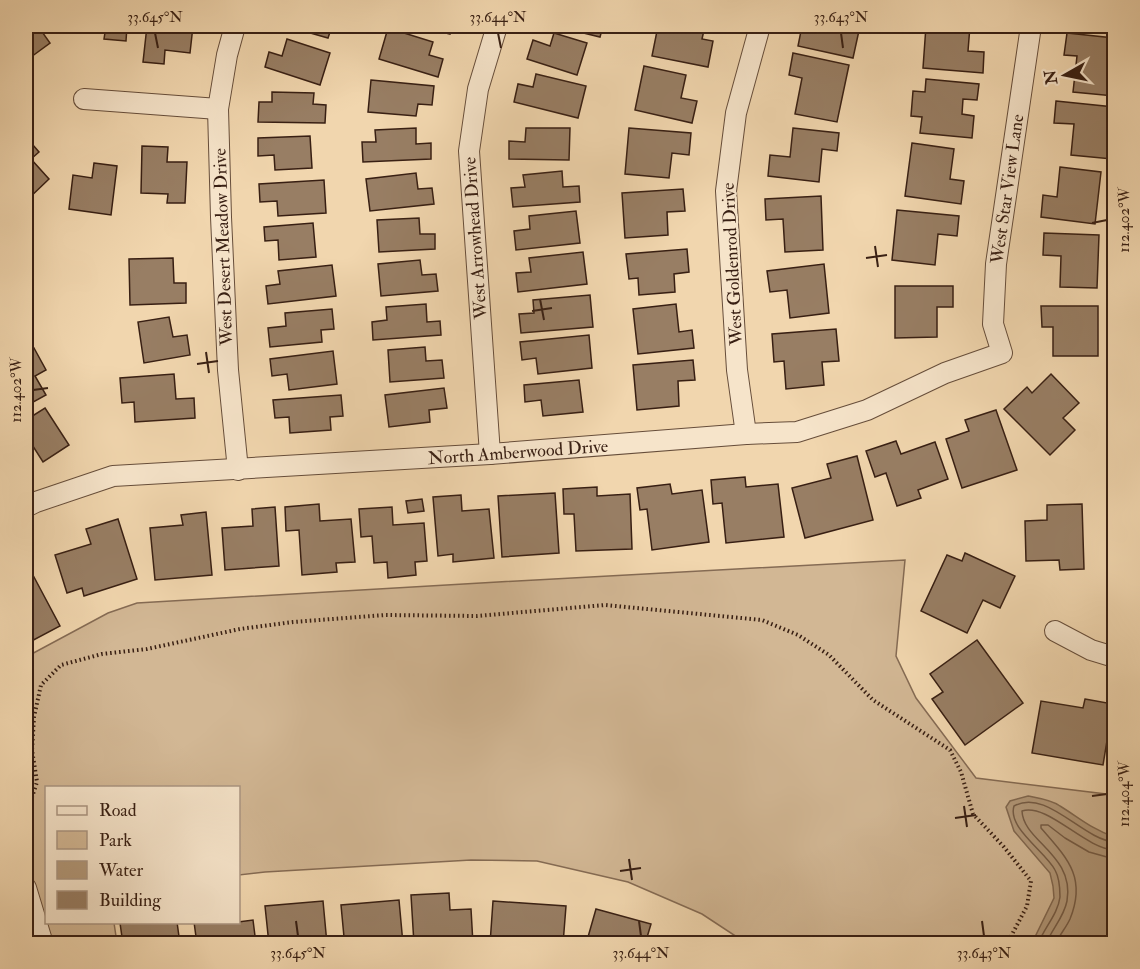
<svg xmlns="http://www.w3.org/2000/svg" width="1140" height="969" viewBox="0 0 1140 969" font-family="'IM FELL Double Pica',serif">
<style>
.green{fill:#d2b794;stroke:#856b54;stroke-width:1.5}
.water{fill:#b29879;stroke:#816850;stroke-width:1.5}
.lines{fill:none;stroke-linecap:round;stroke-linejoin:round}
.shore{stroke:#755c46;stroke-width:1.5}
.building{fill:#987e64;stroke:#381f13;stroke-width:1.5}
.minor-casing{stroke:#664d3a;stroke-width:22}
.path{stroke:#381f13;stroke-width:4;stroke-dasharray:1.5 3;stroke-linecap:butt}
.minor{stroke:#f6e4ca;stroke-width:20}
.ticks{fill:none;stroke:#381f13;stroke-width:2}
.labels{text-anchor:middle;stroke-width:4.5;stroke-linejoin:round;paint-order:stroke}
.street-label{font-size:18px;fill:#381f13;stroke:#f6e4ca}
.neatline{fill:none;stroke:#381f13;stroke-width:2}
.ticks-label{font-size:15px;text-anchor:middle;fill:#381f13}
</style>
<rect width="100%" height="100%" fill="#f1d6ae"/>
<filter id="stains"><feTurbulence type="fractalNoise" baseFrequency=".00333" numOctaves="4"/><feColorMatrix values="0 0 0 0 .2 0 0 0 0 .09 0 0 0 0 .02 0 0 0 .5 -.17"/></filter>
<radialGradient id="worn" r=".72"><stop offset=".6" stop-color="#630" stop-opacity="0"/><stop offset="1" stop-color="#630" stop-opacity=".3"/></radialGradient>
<path class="green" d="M905 560 896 656 916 698 976 778 1114 795V943H746L702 914 628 882 537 861 471 860 265 872 239 875 238 788H46V922L114 923 117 943H26V657L108 613 137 603 498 582Z"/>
<path class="water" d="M1028 796C1038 798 1052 800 1060 806 1081 819 1090 828 1114 837V943H1032L1054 898 1053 886 1050 873 1014 831 1006 807 1010 801Z"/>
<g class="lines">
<g class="shore">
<path d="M1038 944C1044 928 1058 914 1060 897 1060 889 1059 877 1055 870 1046 852 1007 828 1014 806 1046 788 1082 839 1114 842"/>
<path d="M1046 944C1052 929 1064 917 1067 901 1075 855 1023 841 1022 811 1048 803 1084 848 1114 850"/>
<path d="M1056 944C1059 935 1066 928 1070 919 1087 877 1067 858 1041 828V825H1048L1065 838 1089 852 1114 859"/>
</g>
</g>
<g class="building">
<path d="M26 26H45L40 29 50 43 31 57 26 49Z"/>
<path d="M106 26H127L126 41 104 39Z"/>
<path d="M147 26H193L190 53 165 50 164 64 143 62Z"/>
<path d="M286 26H332L328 38Z"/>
<path d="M417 26H452L450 34Z"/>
<path d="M555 26H603L600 37Z"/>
<path d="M658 26H705L702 39 713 41 708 67 652 56Z"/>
<path d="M802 26 818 28V26H860L853 58 798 46Z"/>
<path d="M926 26H970L968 51 984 52 983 73 923 68Z"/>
<path d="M388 28 433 42 429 55 443 59 438 77 379 59Z"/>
<path d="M554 33 587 43 577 75 527 59 533 40 550 46Z"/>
<path d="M1067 33 1114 38V96L1073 92 1077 56 1064 55Z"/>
<path d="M287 39 330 53 320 85 265 67 269 52 282 56Z"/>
<path d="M793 53 849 65 837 122 795 114 802 78 789 75Z"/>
<path d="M644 66 686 75 681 98 697 101 692 123 635 110Z"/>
<path d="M536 74 586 86 578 118 514 102 518 84 533 87Z"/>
<path d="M926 79 979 84 977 100 963 99 962 114 974 116 972 138 920 133 922 117 911 116 913 91 925 92Z"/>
<path d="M371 80 434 86 432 105 418 104 416 116 368 112Z"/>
<path d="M272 92 314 93 313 104 326 105 325 123 258 122 259 102H272Z"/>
<path d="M1056 101 1114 107 1112 159 1071 155 1074 124 1054 123Z"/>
<path d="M416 128V144L431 143V159L363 162 362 142H376L375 130Z"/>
<path d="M526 128H570L569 160 509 159V141L525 142Z"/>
<path d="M629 128 691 133 689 155 672 153 669 178 625 174Z"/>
<path d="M793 128 839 133 837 151 822 149 819 182 768 176 770 155 790 157Z"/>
<path d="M310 136 312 168 275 170 274 155 258 156V138Z"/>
<path d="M26 137 39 152 31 159 49 179 26 201Z"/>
<path d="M912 143 954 149 950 179 964 181 961 204 905 196Z"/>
<path d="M142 146 168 147 167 162H187L185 203H167L168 194 141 193Z"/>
<path d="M94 163 117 166 111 215 69 209 73 175 92 178Z"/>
<path d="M1060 167 1101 172 1095 224 1041 217 1043 195 1057 197Z"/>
<path d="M562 171 563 187 579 186 580 202 513 207 511 188 525 187 523 175Z"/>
<path d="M416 173 418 189 432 188 434 204 370 211 366 179Z"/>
<path d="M324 180 326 213 278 216 277 201 260 202 259 184Z"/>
<path d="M683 189 685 211 667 212 668 235 625 238 622 193Z"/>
<path d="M821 196 823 250 785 252 783 219 766 220 765 199Z"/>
<path d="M897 210 959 216 957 236 938 234 935 265 892 260Z"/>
<path d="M576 211 580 243 516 250 514 231 530 229 529 216Z"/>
<path d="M419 218 420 234H435V249L379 252 377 220Z"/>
<path d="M313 223 316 257 279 260 278 240 265 241 264 227Z"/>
<path d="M1044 233 1099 235 1097 288 1060 287 1061 256 1043 255Z"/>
<path d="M687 249 689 272 674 274 675 292 639 295 638 278 629 279 626 254Z"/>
<path d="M583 252 587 284 518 292 516 273 531 272 529 258Z"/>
<path d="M173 258 174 283H186V303L130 305 129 259Z"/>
<path d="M420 260 422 275 436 274 438 291 381 296 378 264Z"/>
<path d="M824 264 829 313 790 318 787 290 770 292 767 271Z"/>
<path d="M332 265 336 296 268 304 266 286 280 284 278 271Z"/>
<path d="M895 286H953V307H937V337L895 338Z"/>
<path d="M590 295 593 327 521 333 519 314 534 313 533 300Z"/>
<path d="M426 304 427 322 440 321 441 335 373 340 372 322 387 320 386 307Z"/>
<path d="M676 304 679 332 692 330 694 348 638 354 633 309Z"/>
<path d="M1041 306H1098V356H1053V327H1042Z"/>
<path d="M332 309 334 329 321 330 322 342 270 347 268 328 286 326 285 313Z"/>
<path d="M169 317 173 337 187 335 190 355 144 363 138 322Z"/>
<path d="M836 329 839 361 822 362 824 385 786 389 784 361 774 362 772 334Z"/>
<path d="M589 335 592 368 538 374 536 358 522 360 520 342Z"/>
<path d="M425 347 426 361 442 360 444 378 390 382 388 350Z"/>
<path d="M34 348 46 370 35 376 46 395 26 406V353Z"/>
<path d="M333 351 337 384 289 390 287 374 272 376 270 359Z"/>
<path d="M693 360 695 380 678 381 679 406 637 410 633 365Z"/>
<path d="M174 374 176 399 194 398 195 418 135 422 134 402 122 403 120 378Z"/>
<path d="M1051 374 1079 403 1063 418 1075 430 1050 455 1004 409 1027 387 1032 393Z"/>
<path d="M579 380 583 412 543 416 541 400 525 402 524 385Z"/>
<path d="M444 388 447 408 429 410 430 422 389 427 385 395Z"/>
<path d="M341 395 343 416 330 417 331 430 290 433 289 417 275 418 273 400Z"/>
<path d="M45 408 69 445 43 462 31 443 26 446V420Z"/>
<path d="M996 410 1017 470 962 488 946 439 969 431 965 420Z"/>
<path d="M896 441 901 454 935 442 948 479 918 490 921 498 897 506 886 473 875 477 866 451Z"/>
<path d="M857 456 873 520 805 538 792 488 831 478 827 464Z"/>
<path d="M745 477 746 487 778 484 784 537 726 543 722 503 713 504 711 480Z"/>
<path d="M670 484 672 494 702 490 709 542 652 550 647 509 640 510 637 488Z"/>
<path d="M597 487V496L630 494 632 549 576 551 574 514H564L563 489Z"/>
<path d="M555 493 559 553 502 557 498 496Z"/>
<path d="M461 495 462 511 489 509 494 558 453 562V554L438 556 433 497Z"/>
<path d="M422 499 424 511 408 513 406 501Z"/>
<path d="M319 504 320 521 351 519 355 562 336 563 337 572 302 575 299 530 286 531 285 507Z"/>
<path d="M1082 504 1084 569 1060 570 1059 560 1026 561 1025 521 1047 520V505Z"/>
<path d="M275 507 279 566 225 570 222 528 253 526 252 509Z"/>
<path d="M392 507 393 525 424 523 427 561 415 562 416 575 388 578 387 562 374 563 372 536 361 537 359 509Z"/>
<path d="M206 512 212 575 155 580 150 528 183 525 181 515Z"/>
<path d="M118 519 137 579 84 596 82 588 67 593 55 555 91 544 86 529Z"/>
<path d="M1109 542 1114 543V596H1107Z"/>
<path d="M965 553 1015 576 1000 608 983 600 967 633 921 611 947 555 962 561Z"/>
<path d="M26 562 60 626 26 644Z"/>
<path d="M977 640 1023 703 965 745 932 699 943 692 930 674Z"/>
<path d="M1085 699 1113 704 1103 765 1032 753 1041 701 1083 708Z"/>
<path d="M449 893 450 910 471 909 473 944H414L411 895Z"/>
<path d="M399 900 403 944H334L333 938 344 937 341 905Z"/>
<path d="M323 901 327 944H269L265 906Z"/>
<path d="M493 901 566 906 563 944H490Z"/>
<path d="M596 909 651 924 645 944H586Z"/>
<path d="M253 920 256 944H197L194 922H238Z"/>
<path d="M177 922 180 944H123L120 923Z"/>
</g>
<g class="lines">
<g class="minor-casing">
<g id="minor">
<path d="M235 26 227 55 218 109 221 217 228 370 238 470"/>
<path d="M84 99 218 109"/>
<path d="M746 434 737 370 726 191 736 113 760 26"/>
<path d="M490 454 469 151 478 89 497 26"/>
<path d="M26 507 36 502 113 476 490 454 746 434 797 432 867 410 945 373 1002 353 993 324 996 264 1031 26"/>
<path d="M1055 631 1091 650 1114 657"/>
<path d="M26 888 43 944"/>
</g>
</g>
<path class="path" d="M26 804 31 800 37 782 32 750 34 717 41 685 61 665 102 654 147 649 240 629 293 622 385 615 477 616 605 605 762 620 798 635 829 655 873 700 950 750 961 772 973 814 1004 847 1031 881 1027 906 1007 944"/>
<use href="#minor" class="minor"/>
</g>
<path class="ticks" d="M155 33 158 48M498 33 501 48M841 33 843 48M1092 223 1107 220M875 246 878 267M866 258 887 255M540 299 544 320M532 311 552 308M206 352 209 373M197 364 218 361M33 390 48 388M1092 796 1107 794M964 806 967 827M955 818 976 815M629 859 632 880M620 871 641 868M296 921 298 936M639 921 641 936M982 921 984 936"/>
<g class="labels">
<g class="street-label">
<text transform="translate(1007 189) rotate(-82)" y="6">West Star View Lane</text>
<text transform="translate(475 238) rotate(-94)" y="6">West Arrowhead Drive</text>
<text transform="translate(223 247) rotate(-92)" y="6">West Desert Meadow Drive</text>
<text transform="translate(732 264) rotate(-93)" y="6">West Goldenrod Drive</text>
<text transform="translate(518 452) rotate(-4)" y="6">North Amberwood Drive</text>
</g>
</g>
<rect width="1140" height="969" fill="none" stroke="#f1d6ae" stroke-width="66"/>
<rect x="45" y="786" width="195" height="138" fill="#f6e4ca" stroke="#aa9581" stroke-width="1.5"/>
<rect x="57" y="806" width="30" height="9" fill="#f6e4ca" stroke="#aa9581" stroke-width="1.5"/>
<text x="99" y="816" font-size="18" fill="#381f13">Road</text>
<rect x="57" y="831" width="30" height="18" fill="#d2b794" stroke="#aa9581" stroke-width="1.5"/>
<text x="99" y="846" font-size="18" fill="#381f13">Park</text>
<rect x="57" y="861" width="30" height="18" fill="#b29879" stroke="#aa9581" stroke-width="1.5"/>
<text x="99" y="876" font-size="18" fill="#381f13">Water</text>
<rect x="57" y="891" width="30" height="18" fill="#987e64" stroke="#aa9581" stroke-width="1.5"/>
<text x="99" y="906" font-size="18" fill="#381f13">Building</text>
<g transform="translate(1065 75) rotate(261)" stroke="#f6e4ca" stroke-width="4.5" paint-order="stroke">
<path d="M0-4.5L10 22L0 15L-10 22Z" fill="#381f13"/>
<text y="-9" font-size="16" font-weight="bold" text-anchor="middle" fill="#381f13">N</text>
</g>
<rect x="33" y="33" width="1074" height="903" class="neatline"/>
<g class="ticks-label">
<text x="155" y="22">33.645°N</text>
<text x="498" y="22">33.644°N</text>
<text x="841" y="22">33.643°N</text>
<text transform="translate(1124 220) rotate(-90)" y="5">112.402°W</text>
<text transform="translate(16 390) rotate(-90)" y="5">112.402°W</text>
<text transform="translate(1124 794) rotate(-90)" y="5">112.404°W</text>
<text x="298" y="958">33.645°N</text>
<text x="641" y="958">33.644°N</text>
<text x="984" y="958">33.643°N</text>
</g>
<rect width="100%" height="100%" filter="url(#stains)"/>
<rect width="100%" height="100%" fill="url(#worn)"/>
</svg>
